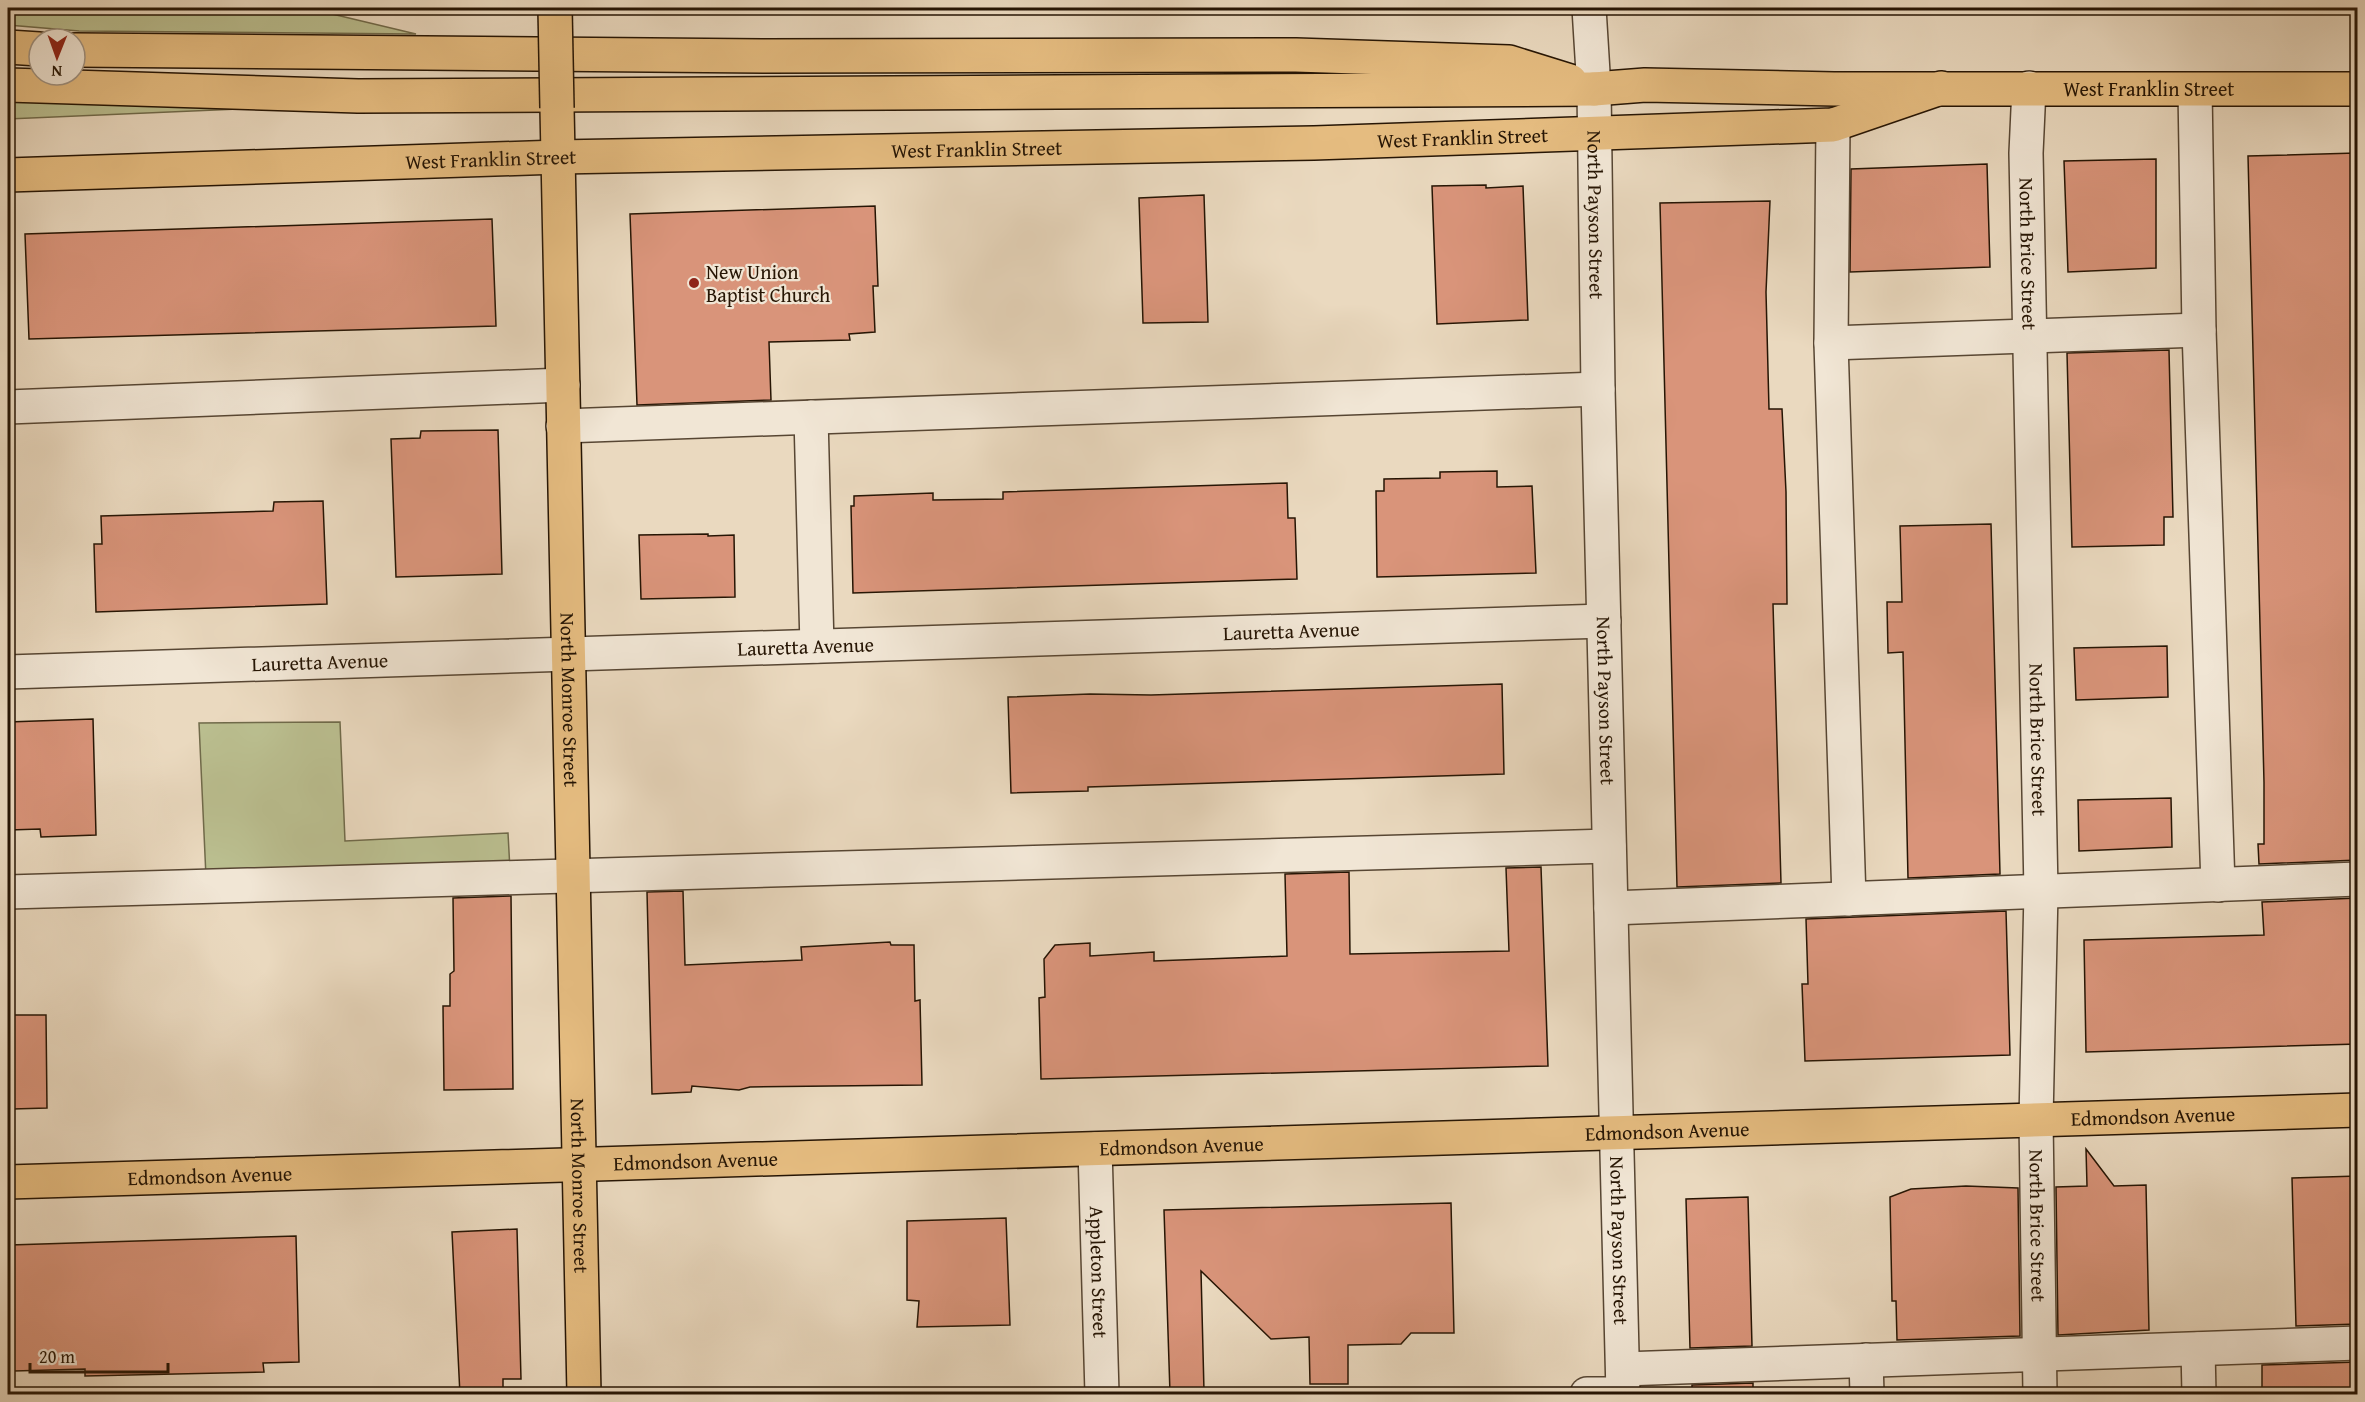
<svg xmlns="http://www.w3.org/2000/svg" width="2365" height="1402" viewBox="0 0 2365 1402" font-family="'Gentium Book Plus',serif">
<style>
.green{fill:#babe8f;stroke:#706a4a;stroke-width:1.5}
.building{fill:#d9947a;stroke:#261504;stroke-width:1.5}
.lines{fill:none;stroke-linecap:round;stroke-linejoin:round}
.minor-casing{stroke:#574633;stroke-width:36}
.major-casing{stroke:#261504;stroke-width:36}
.highway-casing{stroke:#261504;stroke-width:36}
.minor{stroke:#f1e6d5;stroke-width:33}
.major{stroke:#e5bc80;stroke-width:33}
.highway{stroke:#e5bc80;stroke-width:33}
.major-bridge-casing{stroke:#261504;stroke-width:36;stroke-linecap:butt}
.major-bridge{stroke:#e5bc80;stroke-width:33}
.poi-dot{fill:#8f2418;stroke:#f1e6d5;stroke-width:2}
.labels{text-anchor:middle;stroke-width:4.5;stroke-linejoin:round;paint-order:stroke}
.street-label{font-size:20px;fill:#261504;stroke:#f1e6d5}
.poi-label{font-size:20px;fill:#261504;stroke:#f1e6d5;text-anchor:start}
</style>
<rect width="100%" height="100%" fill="#ead9bf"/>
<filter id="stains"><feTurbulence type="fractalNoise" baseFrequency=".00333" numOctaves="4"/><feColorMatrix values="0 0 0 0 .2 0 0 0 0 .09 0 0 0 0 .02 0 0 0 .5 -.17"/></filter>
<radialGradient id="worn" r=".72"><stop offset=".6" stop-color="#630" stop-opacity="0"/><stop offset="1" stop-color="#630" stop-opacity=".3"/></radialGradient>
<g class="green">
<path d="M8 8H307L416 34 79 31 8 25Z"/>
<path d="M8 87 474 99 8 119Z"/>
<path d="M340 722 345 841 508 833 510 870 206 877 199 723Z"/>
</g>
<g class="building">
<path d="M2356 153 2358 860 2259 864 2258 844H2264V782L2248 156Z"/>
<path d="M2156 159V268L2068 272 2064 161Z"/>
<path d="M1987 164 1990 267 1850 272 1851 169Z"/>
<path d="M1486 185V188L1523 186 1528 320 1437 324 1432 186Z"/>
<path d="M1204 195 1208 322 1143 323 1139 198Z"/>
<path d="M1770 201 1766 292 1769 409H1782L1786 492 1787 604H1773L1781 883 1677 887 1660 203Z"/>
<path d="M875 206 878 286H873L875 332 849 334 850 340 769 342 771 400 637 405 630 214Z"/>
<path d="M492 219 496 326 29 339 25 234Z"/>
<path d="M2169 350 2173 517H2164V545L2072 547 2067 353Z"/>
<path d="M498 430 502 574 396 577 391 439 420 438 421 431Z"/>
<path d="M1497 471V487L1532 486 1536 573 1377 577 1376 491H1384V479L1440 478V472Z"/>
<path d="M1287 483 1288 518H1295L1297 579 853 593 851 506H854V496L933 493V500L1003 499V492Z"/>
<path d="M323 501 327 604 96 612 94 544H102L101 516 273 511 274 502Z"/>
<path d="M1991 524 2000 874 1908 878 1903 652 1888 653 1887 602H1902L1900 526Z"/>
<path d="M708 534V536L734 535 735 597 641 599 639 535Z"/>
<path d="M2167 646 2168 697 2076 700 2074 648Z"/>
<path d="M1502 684 1504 774 1088 787V791L1011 793 1008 697 1090 694 1151 695Z"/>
<path d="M93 719 96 835 41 837 40 829 9 830 8 722Z"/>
<path d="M2171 798 2172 847 2079 851 2078 800Z"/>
<path d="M1541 867 1548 1066 1041 1079 1039 998 1045 997 1044 959 1055 945 1090 943V956L1154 952V961L1287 956 1285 874 1349 872 1350 954 1509 951 1506 868Z"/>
<path d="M683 891 685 965 802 960 801 947 890 942 891 945H914L915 1001 920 1000 922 1085 750 1087 739 1090 692 1086 691 1092 652 1094 647 892Z"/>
<path d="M511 896 513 1089 444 1090 443 1006H450V974L454 971 453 898Z"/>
<path d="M2358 898V1044L2086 1052 2084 940 2264 935 2262 902Z"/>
<path d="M2006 911 2010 1055 1805 1061 1802 984H1808L1806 919Z"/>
<path d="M11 1015H46L47 1108 13 1109Z"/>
<path d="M2086 1149 2114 1186 2146 1185 2149 1330 2058 1335 2056 1187 2087 1186Z"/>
<path d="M2358 1176V1324L2296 1326 2292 1178Z"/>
<path d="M1966 1186 2018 1188 2020 1336 1897 1340 1896 1301H1892L1890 1197 1911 1189Z"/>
<path d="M1748 1197 1752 1346 1690 1348 1686 1199Z"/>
<path d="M1451 1203 1454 1333H1411L1401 1344 1348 1345V1384H1310L1309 1337 1271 1339 1201 1271 1204 1391 1170 1393 1164 1210Z"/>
<path d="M1006 1218 1010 1325 917 1327 919 1301 907 1300V1221Z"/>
<path d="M517 1229 521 1379H503V1395H460L452 1232Z"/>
<path d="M296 1236 299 1362 263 1363 264 1372 85 1376V1369L14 1371 10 1245Z"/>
<path d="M2358 1362V1395H2262V1365Z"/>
<path d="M1753 1383V1395H1692V1385Z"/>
</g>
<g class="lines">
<g class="minor-casing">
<g id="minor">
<path id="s1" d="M1589 8 1594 89 1598 389 1623 1394"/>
<path id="s2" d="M2029 88 2026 153 2041 891 2036 1120 2040 1394"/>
<path d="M2195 90 2199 330 2218 885"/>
<path d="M1833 125 1831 343 1849 899"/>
<path d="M1831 343 2199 330"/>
<path d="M8 407 563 385"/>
<path d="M811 417 817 646"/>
<path d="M563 426 1598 389"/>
<path id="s3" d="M8 672 1604 621"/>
<path d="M8 892 1609 846"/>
<path d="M1611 908 2358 879"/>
<path id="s4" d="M1095 1149 1102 1394"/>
<path d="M2198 1349 2199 1394"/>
<path d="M1866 1360 1867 1394"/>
<path d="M1623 1369 2358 1343"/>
<path d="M1587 1394H1623"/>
</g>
</g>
<g class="major-casing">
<g id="major">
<path id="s5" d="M1594 89 1645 85 1834 89H2358"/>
<path id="s6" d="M557 108 584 1394"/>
<path id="s7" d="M8 175 558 157 1314 143 1833 125 1941 88"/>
<path id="s8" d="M8 1182 2358 1110"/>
</g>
</g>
<g class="highway-casing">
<g id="highway">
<path d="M8 47 39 49"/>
<path d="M75 50 763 56 1296 55 1509 62 1570 81"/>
<path d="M8 85 358 96 1594 89"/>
</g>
</g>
<use href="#minor" class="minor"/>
<use href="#major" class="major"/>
<use href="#highway" class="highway"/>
<g class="major-bridge-casing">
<path id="major-bridge" d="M555 8 557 108"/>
</g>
<use href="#major-bridge" class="major-bridge"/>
</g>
<circle class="poi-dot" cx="694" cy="283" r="6"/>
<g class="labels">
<g class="street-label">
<text dy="7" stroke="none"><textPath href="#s5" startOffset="555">West Franklin Street</textPath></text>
<text dy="7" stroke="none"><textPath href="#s7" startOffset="1455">West Franklin Street</textPath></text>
<text dy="7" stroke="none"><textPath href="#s7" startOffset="969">West Franklin Street</textPath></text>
<text dy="7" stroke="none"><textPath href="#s7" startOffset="483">West Franklin Street</textPath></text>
<text dy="7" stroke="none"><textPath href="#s1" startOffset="207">North Payson Street</textPath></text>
<text dy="7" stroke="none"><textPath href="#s2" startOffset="166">North Brice Street</textPath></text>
<text dy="7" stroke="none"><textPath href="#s3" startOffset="1284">Lauretta Avenue</textPath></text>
<text dy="7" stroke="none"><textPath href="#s3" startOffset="798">Lauretta Avenue</textPath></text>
<text dy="7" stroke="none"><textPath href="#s3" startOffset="312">Lauretta Avenue</textPath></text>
<text dy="7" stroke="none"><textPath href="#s6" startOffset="592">North Monroe Street</textPath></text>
<text dy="7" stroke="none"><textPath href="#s1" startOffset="693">North Payson Street</textPath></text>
<text dy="7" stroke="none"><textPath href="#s2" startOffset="652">North Brice Street</textPath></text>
<text dy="7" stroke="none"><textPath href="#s8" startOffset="2146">Edmondson Avenue</textPath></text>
<text dy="7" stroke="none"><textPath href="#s8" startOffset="1660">Edmondson Avenue</textPath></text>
<text dy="7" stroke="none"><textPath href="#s8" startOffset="1174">Edmondson Avenue</textPath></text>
<text dy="7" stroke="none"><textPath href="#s8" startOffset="688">Edmondson Avenue</textPath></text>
<text dy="7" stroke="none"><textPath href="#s8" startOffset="202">Edmondson Avenue</textPath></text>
<text dy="7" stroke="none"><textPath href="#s6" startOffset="1078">North Monroe Street</textPath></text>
<text dy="7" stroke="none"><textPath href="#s2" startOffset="1138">North Brice Street</textPath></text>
<text dy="7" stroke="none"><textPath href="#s1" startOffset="1233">North Payson Street</textPath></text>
<text dy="7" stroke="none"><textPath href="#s4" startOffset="123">Appleton Street</textPath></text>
</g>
<g class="poi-label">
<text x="706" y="279">New Union<tspan x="706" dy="23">Baptist Church</tspan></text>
</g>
</g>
<rect width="2365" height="1402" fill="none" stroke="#ead9bf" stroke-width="30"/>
<rect x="9" y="9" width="2347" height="1384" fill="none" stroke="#261504" stroke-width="3"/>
<rect x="15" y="15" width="2335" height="1372" fill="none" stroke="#261504" stroke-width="1.5"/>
<g transform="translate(57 57) rotate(181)"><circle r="28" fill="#f1e6d5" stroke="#a09281" stroke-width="1.5"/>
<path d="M0-4.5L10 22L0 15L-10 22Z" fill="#8f2418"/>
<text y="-9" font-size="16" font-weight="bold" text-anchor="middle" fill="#261504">N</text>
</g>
<path d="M30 1363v9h138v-9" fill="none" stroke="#261504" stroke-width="3"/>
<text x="39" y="1363" font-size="18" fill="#261504" stroke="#f1e6d5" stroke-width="4.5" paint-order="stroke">20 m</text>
<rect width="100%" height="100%" filter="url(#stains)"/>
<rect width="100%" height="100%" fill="url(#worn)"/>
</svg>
